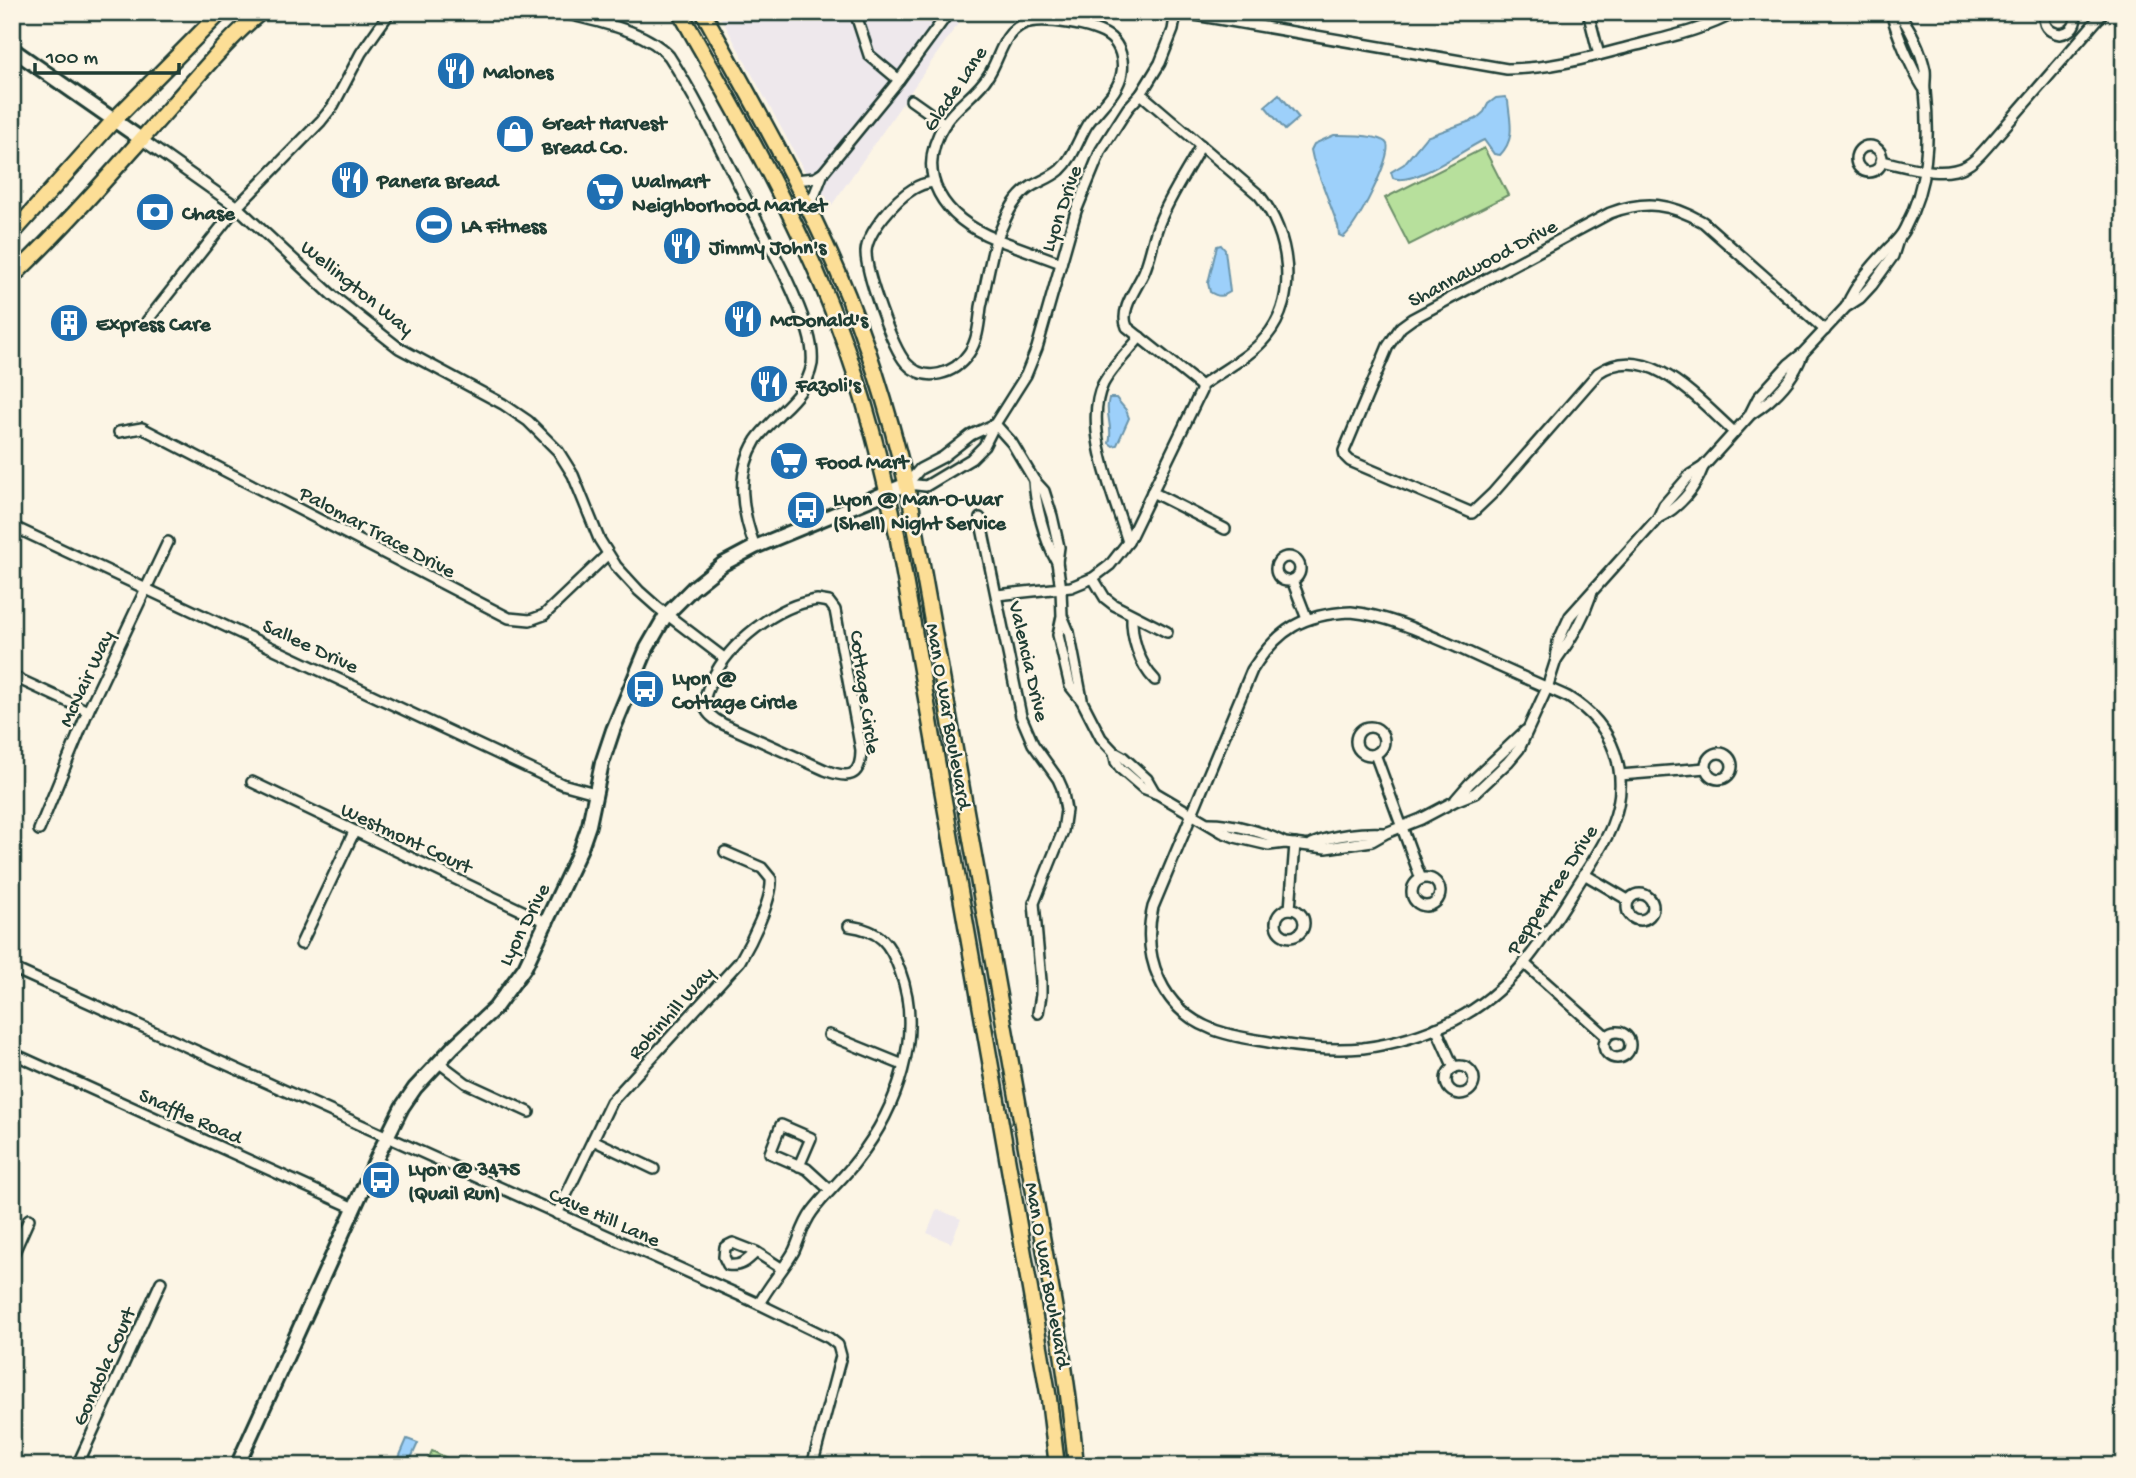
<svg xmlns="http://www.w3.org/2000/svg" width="2136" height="1478" viewBox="0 0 2136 1478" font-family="'Gochi Hand',sans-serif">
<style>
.built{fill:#eee8ec}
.green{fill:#b7e09c;stroke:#6b8e68;stroke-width:2}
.water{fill:#9dd0fa;stroke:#6b95ab;stroke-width:2}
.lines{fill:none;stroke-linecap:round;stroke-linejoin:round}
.street-casing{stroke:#1f3d34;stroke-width:14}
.secondary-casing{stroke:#1f3d34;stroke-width:18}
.primary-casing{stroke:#1f3d34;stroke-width:19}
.street{stroke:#fcf5e5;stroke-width:9}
.secondary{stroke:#fcf5e5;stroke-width:12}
.primary{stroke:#fcde96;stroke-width:14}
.labels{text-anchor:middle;stroke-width:5;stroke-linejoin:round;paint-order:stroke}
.poi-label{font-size:21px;font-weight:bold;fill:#1f3d34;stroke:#fcf5e5;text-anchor:start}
.street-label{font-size:21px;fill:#1f3d34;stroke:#fcf5e5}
</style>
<rect width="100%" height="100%" fill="#fcf5e5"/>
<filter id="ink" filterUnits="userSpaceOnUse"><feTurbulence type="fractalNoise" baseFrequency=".0143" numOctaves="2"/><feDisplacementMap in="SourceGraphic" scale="14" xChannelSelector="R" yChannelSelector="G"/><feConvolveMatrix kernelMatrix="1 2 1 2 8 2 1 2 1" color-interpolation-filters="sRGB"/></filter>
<g filter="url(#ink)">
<g class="built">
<path d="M718 12H966L827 212Z"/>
<path d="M937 1209 961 1219 951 1243 927 1233Z"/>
</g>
<g class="green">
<path d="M1484 148 1508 195 1409 245 1385 198Z"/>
<path d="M432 1451 447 1458 444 1466H425Z"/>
</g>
<g class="water">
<path d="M1279 94 1299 118 1285 130 1265 106Z"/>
<path d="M1505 97 1508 101C1510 122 1516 138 1500 155L1494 154 1484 140C1462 150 1415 186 1393 178L1391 172 1404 164 1426 137 1476 119 1484 112 1488 104 1496 98Z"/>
<path d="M1334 135C1345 135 1382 134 1387 144 1393 155 1355 231 1343 237L1339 235 1338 226 1313 159 1311 150 1314 144Z"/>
<path d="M1221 245 1225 250 1230 292C1222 297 1218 297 1210 292L1208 283 1217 246Z"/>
<path d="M1109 398H1116L1126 410 1129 418 1117 445 1113 446 1109 443C1114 427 1104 414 1109 398Z"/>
<path d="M407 1439 418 1443 408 1465 398 1460Z"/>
</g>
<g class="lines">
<g class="street-casing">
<g id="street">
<path d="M561 12C596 22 645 29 669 56 698 101 721 150 745 197 767 241 793 285 808 332 811 342 813 353 812 364 808 385 796 398 781 412 773 421 763 430 756 440 735 474 742 512 755 547"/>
<path d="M1178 12 1507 69C1551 69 1591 57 1633 46 1668 37 1704 30 1736 12"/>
<path d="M1588 12 1599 55"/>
<path d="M1891 12C1896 32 1912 70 1923 87"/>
<path d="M2045 12C2042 25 2048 32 2060 34 2072 32 2078 24 2075 12"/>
<path d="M899 80 949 12"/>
<path d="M1141 94 1259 195C1290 233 1299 298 1266 337 1249 358 1222 370 1201 386"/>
<path d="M911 100 945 124"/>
<path d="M141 139 237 207 333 296 399 348 503 404 528 421 558 451 573 475 599 539 616 566 639 591 657 607 724 658"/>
<circle cx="1869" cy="159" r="13"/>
<path d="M1881 161C1906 166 1942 179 1966 166 1974 162 1981 154 1987 147L2104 12"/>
<path d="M795 180 815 178 823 173"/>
<path d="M933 182C926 183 919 185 913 189 896 199 867 232 866 252 866 273 892 347 906 363 925 384 955 374 969 353 978 340 979 323 981 307 986 284 990 261 996 239L997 238C1006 218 1012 198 1032 186 1041 181 1052 177 1060 170 1073 158 1078 140 1087 125 1098 108 1119 93 1122 72 1124 60 1120 46 1111 38 1096 25 1041 16 1023 24 1002 34 1000 58 988 76 977 94 957 105 945 123 912 176 945 219 996 239L1061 263"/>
<path d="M811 211 812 201 823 173 899 80 869 55 855 12"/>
<path d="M1847 305C1856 284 1872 266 1888 249 1895 242 1901 237 1905 228 1928 185 1930 138 1925 91 1924 84 1926 77 1925 70 1921 51 1910 26 1897 12"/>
<path d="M147 321 237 207 321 121 333 106 361 53 390 12"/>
<path d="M1201 386 1127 327C1119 310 1137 288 1144 272 1151 256 1153 237 1160 221 1171 194 1188 170 1201 145"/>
<path d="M1751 414C1773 400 1793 380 1802 355"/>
<path d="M995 424 1012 443 1034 480 1044 491 1052 516 1059 547 1057 562 1061 589 1062 616 1058 635 1070 686 1082 701 1101 738 1114 752 1123 757 1147 779 1155 793"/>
<path d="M119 432 142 428 509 618 530 620 544 615 608 554"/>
<path d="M1734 432C1700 402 1648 339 1598 373L1493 493 1472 513 1350 461 1345 456 1344 451 1388 346 1401 327 1412 319 1610 213C1646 200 1670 203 1703 222L1825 330"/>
<path d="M1034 480C1035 503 1045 542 1057 562"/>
<path d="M907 484 926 486 971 459 984 446 995 424 1026 375 1037 348 1076 211 1101 150 1128 108 1141 94 1160 63 1173 30 1176 12"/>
<path d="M907 484 920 469 943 457 971 435 995 424"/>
<path d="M1152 492 1225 529"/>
<path d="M980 518 1021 716 1033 744 1058 779 1062 788 1066 810 1063 831 1034 903 1041 981V995L1038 1013"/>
<path d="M1658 518C1679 508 1695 489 1703 467"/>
<path d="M12 526 562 784 595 793"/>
<path d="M1128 542C1115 499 1082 426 1103 384 1112 367 1128 352 1140 337"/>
<circle cx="1288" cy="569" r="12"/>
<path d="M1093 578 1105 598 1114 605 1167 632"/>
<path d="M1292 580 1307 619"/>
<path d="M997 595 1071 587 1093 578 1110 565 1128 542 1201 391V386"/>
<path d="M817 600 829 602 835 610 861 750C861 778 848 779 825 770L723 724C700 712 701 701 712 680 729 643 777 605 817 600Z"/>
<path d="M1351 612C1390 616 1424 633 1459 648 1495 665 1532 681 1568 697 1614 725 1632 774 1612 825 1603 849 1585 872 1572 894 1541 944 1509 993 1455 1020 1426 1034 1395 1044 1363 1048 1333 1051 1304 1048 1274 1043 1253 1039 1231 1037 1212 1029 1162 1010 1141 956 1153 907L1252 670C1278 629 1303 614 1351 612Z"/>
<path d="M1132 615C1131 637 1139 664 1155 680"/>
<path d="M1063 618 1069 632 1082 699"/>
<path d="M1556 660C1571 640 1583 619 1591 595"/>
<path d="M12 676 88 711"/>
<circle cx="1370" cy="741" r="14"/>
<path d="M1114 752 1116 762 1121 769 1143 788 1156 793 1222 832 1235 837 1269 845 1285 843 1326 848 1372 841 1386 833 1421 819 1455 801 1475 793 1508 762 1519 749 1547 688 1556 660 1558 642 1570 616 1658 518 1664 505 1690 475 1703 467 1749 416 1758 398 1789 364 1803 353 1846 307 1860 298 1872 285 1893 256 1898 240"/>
<circle cx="1719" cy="766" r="13"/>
<path d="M1375 754 1421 879"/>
<path d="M1620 775 1706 768"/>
<path d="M252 782 548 923"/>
<path d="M1456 799 1469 784 1525 731"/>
<path d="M1209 823C1232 823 1263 832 1283 842"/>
<path d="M39 830 88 711 168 542"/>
<path d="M1312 844C1333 835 1361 832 1384 833"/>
<path d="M1584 874 1628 900"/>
<circle cx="1426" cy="892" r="14"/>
<circle cx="1640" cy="907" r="13"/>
<circle cx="1290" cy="923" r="14"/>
<path d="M1290 909 1295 844"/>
<path d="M301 944 354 832"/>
<path d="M1525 964 1606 1036"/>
<path d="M12 968 759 1304 829 1338 838 1345 841 1356 812 1466"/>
<path d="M1436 1028 1454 1068"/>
<circle cx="1617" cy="1045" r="13"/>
<path d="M829 1035 903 1065"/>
<path d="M12 1053 354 1208"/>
<path d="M438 1062 466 1083 529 1112"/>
<circle cx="1460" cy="1080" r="14"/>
<path d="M593 1140 654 1169"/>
<path d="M799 1166 811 1138 781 1125 770 1153 807 1169 830 1190"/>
<path d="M557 1214 611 1102 740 961C750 944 773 899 771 879L762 868 725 852"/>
<path d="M756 1252C747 1261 741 1267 728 1265L724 1257 725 1247 733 1243 756 1252 781 1268"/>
<path d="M12 1257 29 1219"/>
<path d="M759 1304C769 1285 784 1269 794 1251 800 1238 803 1224 812 1212 825 1194 843 1179 857 1160 897 1109 924 1035 900 971 890 943 880 930 849 926"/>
<path d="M77 1466 161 1282"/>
</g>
</g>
<g class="secondary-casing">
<g id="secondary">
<path d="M12 49 141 139"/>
<path d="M237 1466 380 1151 402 1107 415 1088 454 1046 495 1008 525 967 581 848 589 825 602 763 613 730 647 648 666 615 693 588 723 564 755 547 907 484"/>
</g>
</g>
<g class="primary-casing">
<g id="primary">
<path d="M680 12C737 114 797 215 838 325 864 393 881 463 897 534L1017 1214 1049 1399 1057 1466"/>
<path d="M703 12C754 105 808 197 848 296 875 365 896 436 912 509 948 716 987 923 1023 1130 1042 1242 1066 1353 1076 1466"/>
<path d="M12 234 114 120 221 12"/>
<path d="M12 277C69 223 120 163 172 105 201 73 228 39 261 12"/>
</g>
</g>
<use href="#street" class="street"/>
<use href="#secondary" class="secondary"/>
<use href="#primary" class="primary"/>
</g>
</g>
<defs>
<g id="restaurant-disc" transform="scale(2.0125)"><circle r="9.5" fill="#1f6fb2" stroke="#fcf5e5"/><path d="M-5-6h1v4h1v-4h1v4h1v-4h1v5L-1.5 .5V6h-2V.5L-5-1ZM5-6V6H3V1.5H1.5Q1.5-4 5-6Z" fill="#fff"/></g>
<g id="shop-disc" transform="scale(2.0125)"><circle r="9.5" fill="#1f6fb2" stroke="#fcf5e5"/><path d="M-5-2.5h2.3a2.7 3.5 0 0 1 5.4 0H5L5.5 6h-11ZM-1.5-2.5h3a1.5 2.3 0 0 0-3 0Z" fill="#fff"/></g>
<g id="supermarket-disc" transform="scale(2.0125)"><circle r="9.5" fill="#1f6fb2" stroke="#fcf5e5"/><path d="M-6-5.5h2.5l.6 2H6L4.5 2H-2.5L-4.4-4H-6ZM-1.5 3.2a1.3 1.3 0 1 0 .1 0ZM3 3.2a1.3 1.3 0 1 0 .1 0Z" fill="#fff"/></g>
<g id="bank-disc" transform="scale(2.0125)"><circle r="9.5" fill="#1f6fb2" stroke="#fcf5e5"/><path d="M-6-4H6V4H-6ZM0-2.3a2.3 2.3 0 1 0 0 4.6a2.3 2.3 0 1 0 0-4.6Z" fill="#fff"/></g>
<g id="stadium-disc" transform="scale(2.0125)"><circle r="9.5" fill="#1f6fb2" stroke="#fcf5e5"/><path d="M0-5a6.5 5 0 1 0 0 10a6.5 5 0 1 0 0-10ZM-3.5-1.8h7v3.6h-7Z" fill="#fff"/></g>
<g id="building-disc" transform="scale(2.0125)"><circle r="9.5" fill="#1f6fb2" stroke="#fcf5e5"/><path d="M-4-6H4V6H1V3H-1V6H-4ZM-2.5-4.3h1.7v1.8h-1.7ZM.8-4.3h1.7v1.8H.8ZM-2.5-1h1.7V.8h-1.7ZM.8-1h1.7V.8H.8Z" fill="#fff"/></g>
<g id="bus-disc" transform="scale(2.0125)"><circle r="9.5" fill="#1f6fb2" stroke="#fcf5e5"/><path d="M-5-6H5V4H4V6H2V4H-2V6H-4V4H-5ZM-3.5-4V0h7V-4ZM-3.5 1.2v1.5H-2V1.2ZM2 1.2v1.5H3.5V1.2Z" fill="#fff"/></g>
</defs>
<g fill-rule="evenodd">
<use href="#restaurant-disc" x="456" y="71"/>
<use href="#shop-disc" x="515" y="134"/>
<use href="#restaurant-disc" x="350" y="180"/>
<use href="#supermarket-disc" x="605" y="192"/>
<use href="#bank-disc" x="155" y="212"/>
<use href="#stadium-disc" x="434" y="225"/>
<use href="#restaurant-disc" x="682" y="246"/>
<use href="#restaurant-disc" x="743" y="319"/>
<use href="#building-disc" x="69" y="323"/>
<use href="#restaurant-disc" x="769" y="384"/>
<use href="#supermarket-disc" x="789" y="461"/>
<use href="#bus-disc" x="806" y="510"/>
<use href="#bus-disc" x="645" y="689"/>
<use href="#bus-disc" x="381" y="1180"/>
</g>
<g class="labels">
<g class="poi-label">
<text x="483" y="78">Malones</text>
<text x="542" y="129">Great Harvest<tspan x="542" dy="24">Bread Co.</tspan></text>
<text x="377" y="187">Panera Bread</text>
<text x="632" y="187">Walmart<tspan x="632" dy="24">Neighborhood Market</tspan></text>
<text x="182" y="219">Chase</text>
<text x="461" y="232">LA Fitness</text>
<text x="709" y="253">Jimmy John's</text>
<text x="770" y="326">McDonald's</text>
<text x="96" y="330">Express Care</text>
<text x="796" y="391">Fazoli's</text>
<text x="816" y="468">Food Mart</text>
<text x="833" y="505">Lyon @ Man-O-War<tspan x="833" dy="24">(Shell) Night Service</tspan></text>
<text x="672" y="684">Lyon @<tspan x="672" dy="24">Cottage Circle</tspan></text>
<text x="408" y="1175">Lyon @ 3475<tspan x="408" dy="24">(Quail Run)</tspan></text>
</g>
<g class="street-label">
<text transform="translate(954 88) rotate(-56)" y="7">Glade Lane</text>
<text transform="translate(1060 208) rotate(-71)" y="7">Lyon Drive</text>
<text transform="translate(1482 262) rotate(-28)" y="7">Shannawood Drive</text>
<text transform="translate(358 287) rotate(39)" y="7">Wellington Way</text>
<text transform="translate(378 531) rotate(28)" y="7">Palomar Trace Drive</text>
<text transform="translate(311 645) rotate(25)" y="7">Sallee Drive</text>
<text transform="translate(1030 661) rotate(77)" y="7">Valencia Drive</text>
<text transform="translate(85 678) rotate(-65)" y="7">McNair Way</text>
<text transform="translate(866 692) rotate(82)" y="7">Cottage Circle</text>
<text transform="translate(950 716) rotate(80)" y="7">Man O War Boulevard</text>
<text transform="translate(407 837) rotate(25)" y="7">Westmont Court</text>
<text transform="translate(1551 889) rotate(-57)" y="7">Peppertree Drive</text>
<text transform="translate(523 924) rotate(-63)" y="7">Lyon Drive</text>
<text transform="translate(670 1012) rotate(-48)" y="7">Robinhill Way</text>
<text transform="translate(191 1115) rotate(24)" y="7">Snaffle Road</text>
<text transform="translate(605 1216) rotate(24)" y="7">Cave Hill Lane</text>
<text transform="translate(1049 1275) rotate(80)" y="7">Man O War Boulevard</text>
<text transform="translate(103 1366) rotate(-66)" y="7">Gondola Court</text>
</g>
</g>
<rect width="2136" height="1478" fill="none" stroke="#fcf5e5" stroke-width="42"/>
<rect x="21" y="21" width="2094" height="1436" fill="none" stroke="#1f3d34" stroke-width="2.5" filter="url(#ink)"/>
<path d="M35 63v10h144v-10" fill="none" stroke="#1f3d34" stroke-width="3.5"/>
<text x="46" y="63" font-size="21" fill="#1f3d34" stroke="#fcf5e5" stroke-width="5" paint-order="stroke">100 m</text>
</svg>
